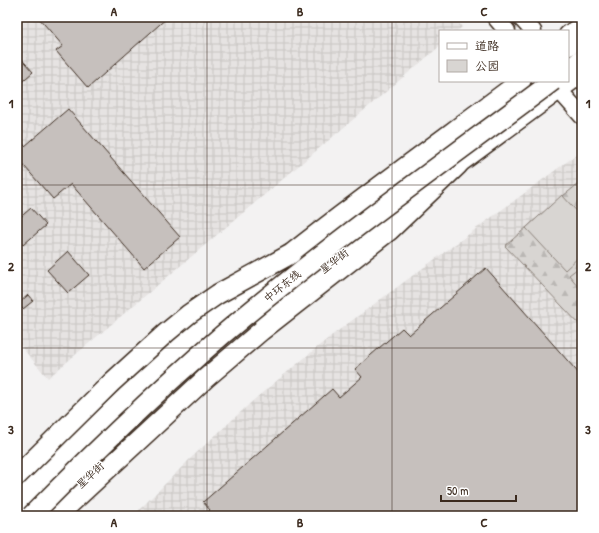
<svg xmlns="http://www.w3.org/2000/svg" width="599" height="533" viewBox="0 0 599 533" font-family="'Patrick Hand','LXGW WenKai TC',sans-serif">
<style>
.industrial{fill:url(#industrial-grid)}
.forest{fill:url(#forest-firs);stroke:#8a8078}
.green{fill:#d8d5d2;stroke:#8a8078}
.building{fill:#c6c0bd;stroke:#3b2a1e}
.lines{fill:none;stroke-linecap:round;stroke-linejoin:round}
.secondary-casing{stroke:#3b2a1e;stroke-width:19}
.primary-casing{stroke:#3b2a1e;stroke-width:21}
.trunk-casing{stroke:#3b2a1e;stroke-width:22}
.secondary{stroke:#fff;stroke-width:16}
.primary{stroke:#fff;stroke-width:18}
.trunk{stroke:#fff;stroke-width:19}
.trunk-bridge-casing{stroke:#3b2a1e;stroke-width:22;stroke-linecap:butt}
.trunk-bridge{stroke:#fff;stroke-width:19}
.grid{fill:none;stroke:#3b2a1e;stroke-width:1;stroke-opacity:0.55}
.labels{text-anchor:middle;stroke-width:3;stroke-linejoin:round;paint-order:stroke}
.street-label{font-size:11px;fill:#3b2a1e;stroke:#fff}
.neatline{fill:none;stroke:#3b2a1e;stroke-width:1.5}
.grid-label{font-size:13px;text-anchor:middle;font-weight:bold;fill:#3b2a1e}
</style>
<defs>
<pattern id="industrial-grid" width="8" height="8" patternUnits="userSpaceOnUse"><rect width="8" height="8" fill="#e6e3e2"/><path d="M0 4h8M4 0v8" fill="none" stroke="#c6c3c1"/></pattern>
<pattern id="forest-firs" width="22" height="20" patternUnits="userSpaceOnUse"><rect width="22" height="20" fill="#d8d5d2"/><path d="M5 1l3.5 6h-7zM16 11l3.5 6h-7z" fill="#bab7b4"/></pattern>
</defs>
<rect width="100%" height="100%" fill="#f3f2f2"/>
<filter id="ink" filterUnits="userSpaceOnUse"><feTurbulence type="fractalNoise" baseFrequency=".025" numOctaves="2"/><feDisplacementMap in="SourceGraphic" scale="8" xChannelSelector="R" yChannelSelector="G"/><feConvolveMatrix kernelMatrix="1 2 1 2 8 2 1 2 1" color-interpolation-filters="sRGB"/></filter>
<g filter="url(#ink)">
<g class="industrial">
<path d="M17 17H454L462 27 457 31H440V46L48 378 17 342Z"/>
<path d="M576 155 582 161V516H133L192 457 256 398 331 336Z"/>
</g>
<path class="forest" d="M582 181V327L505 246C531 224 555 201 582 181Z"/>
<g class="green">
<path d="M562 195 582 217V254L565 270 526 228Z"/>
<path d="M582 265V291L569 275Z"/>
</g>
<g class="building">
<path d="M38 17H168L88 88 56 51 63 46Z"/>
<path d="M17 54 33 72 17 86Z"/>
<path d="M68 109 180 237 144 268 71 184 53 199 17 158V137L25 146Z"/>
<path d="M31 208 46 225 23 245 17 238V220Z"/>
<path d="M68 251 89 275 68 293 47 270Z"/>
<path d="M486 268 582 377V516H203L210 510 203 502 332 389 339 397 362 377 355 369 402 328 409 335Z"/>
<path d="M28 295 33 301 23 309 18 304Z"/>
</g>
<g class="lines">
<g class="secondary-casing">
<g id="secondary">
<path d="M495 17 507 31"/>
<path d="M520 17 533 31"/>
<path d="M551 81 582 116"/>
</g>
</g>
<g class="primary-casing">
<g id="primary">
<path d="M568 35 582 25"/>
<path d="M445 174 582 73"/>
<path d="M263 318 406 205"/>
<path d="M126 385 180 333"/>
</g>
</g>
<g class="trunk-casing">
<g id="trunk">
<path d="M568 46 582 36"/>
<path d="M568 70 582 59"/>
<path d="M17 504C87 434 158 364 234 300 327 223 425 153 521 81"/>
<path d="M57 516 206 378 261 331 390 230 458 165"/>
</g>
</g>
<use href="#secondary" class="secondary"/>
<use href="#primary" class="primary"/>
<use href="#trunk" class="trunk"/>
<g class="trunk-bridge-casing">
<g id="trunk-bridge">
<path d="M17 476 111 383 166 333 189 314 218 294 291 254"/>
<path d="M31 516C100 446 170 378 246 315 345 233 450 158 553 81"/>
</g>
</g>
<use href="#trunk-bridge" class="trunk-bridge"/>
</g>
</g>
<path class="grid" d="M207 17V516M392 17V516M17 185H582M17 348H582"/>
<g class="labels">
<g class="street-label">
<text transform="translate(334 261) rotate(-38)" y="4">星华街</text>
<text transform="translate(282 286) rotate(-39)" y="4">中环东线</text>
<text transform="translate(90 475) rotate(-43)" y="4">星华街</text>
</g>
</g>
<rect width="599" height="533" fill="none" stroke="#fff" stroke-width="44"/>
<rect x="439" y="30" width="130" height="52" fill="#ffffff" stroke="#b1aaa5"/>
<rect x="447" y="43" width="20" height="6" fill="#ffffff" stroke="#b1aaa5"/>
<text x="475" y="50" font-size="12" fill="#3b2a1e">道路</text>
<rect x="447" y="60" width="20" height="12" fill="#d8d5d2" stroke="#b1aaa5"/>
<text x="475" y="70" font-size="12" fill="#3b2a1e">公园</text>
<path d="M441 495v6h75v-6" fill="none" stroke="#3b2a1e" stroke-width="2"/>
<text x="447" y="495" font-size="12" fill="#3b2a1e" stroke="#ffffff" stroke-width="3" paint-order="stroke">50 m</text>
<rect x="22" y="22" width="555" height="489" class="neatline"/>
<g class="grid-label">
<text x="114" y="16">A</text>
<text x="300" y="16">B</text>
<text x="484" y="16">C</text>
<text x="11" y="108">1</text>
<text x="588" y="108">1</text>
<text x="11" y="271">2</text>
<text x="588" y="271">2</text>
<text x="11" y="434">3</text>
<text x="588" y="434">3</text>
<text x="114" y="527">A</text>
<text x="300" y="527">B</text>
<text x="484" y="527">C</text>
</g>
</svg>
